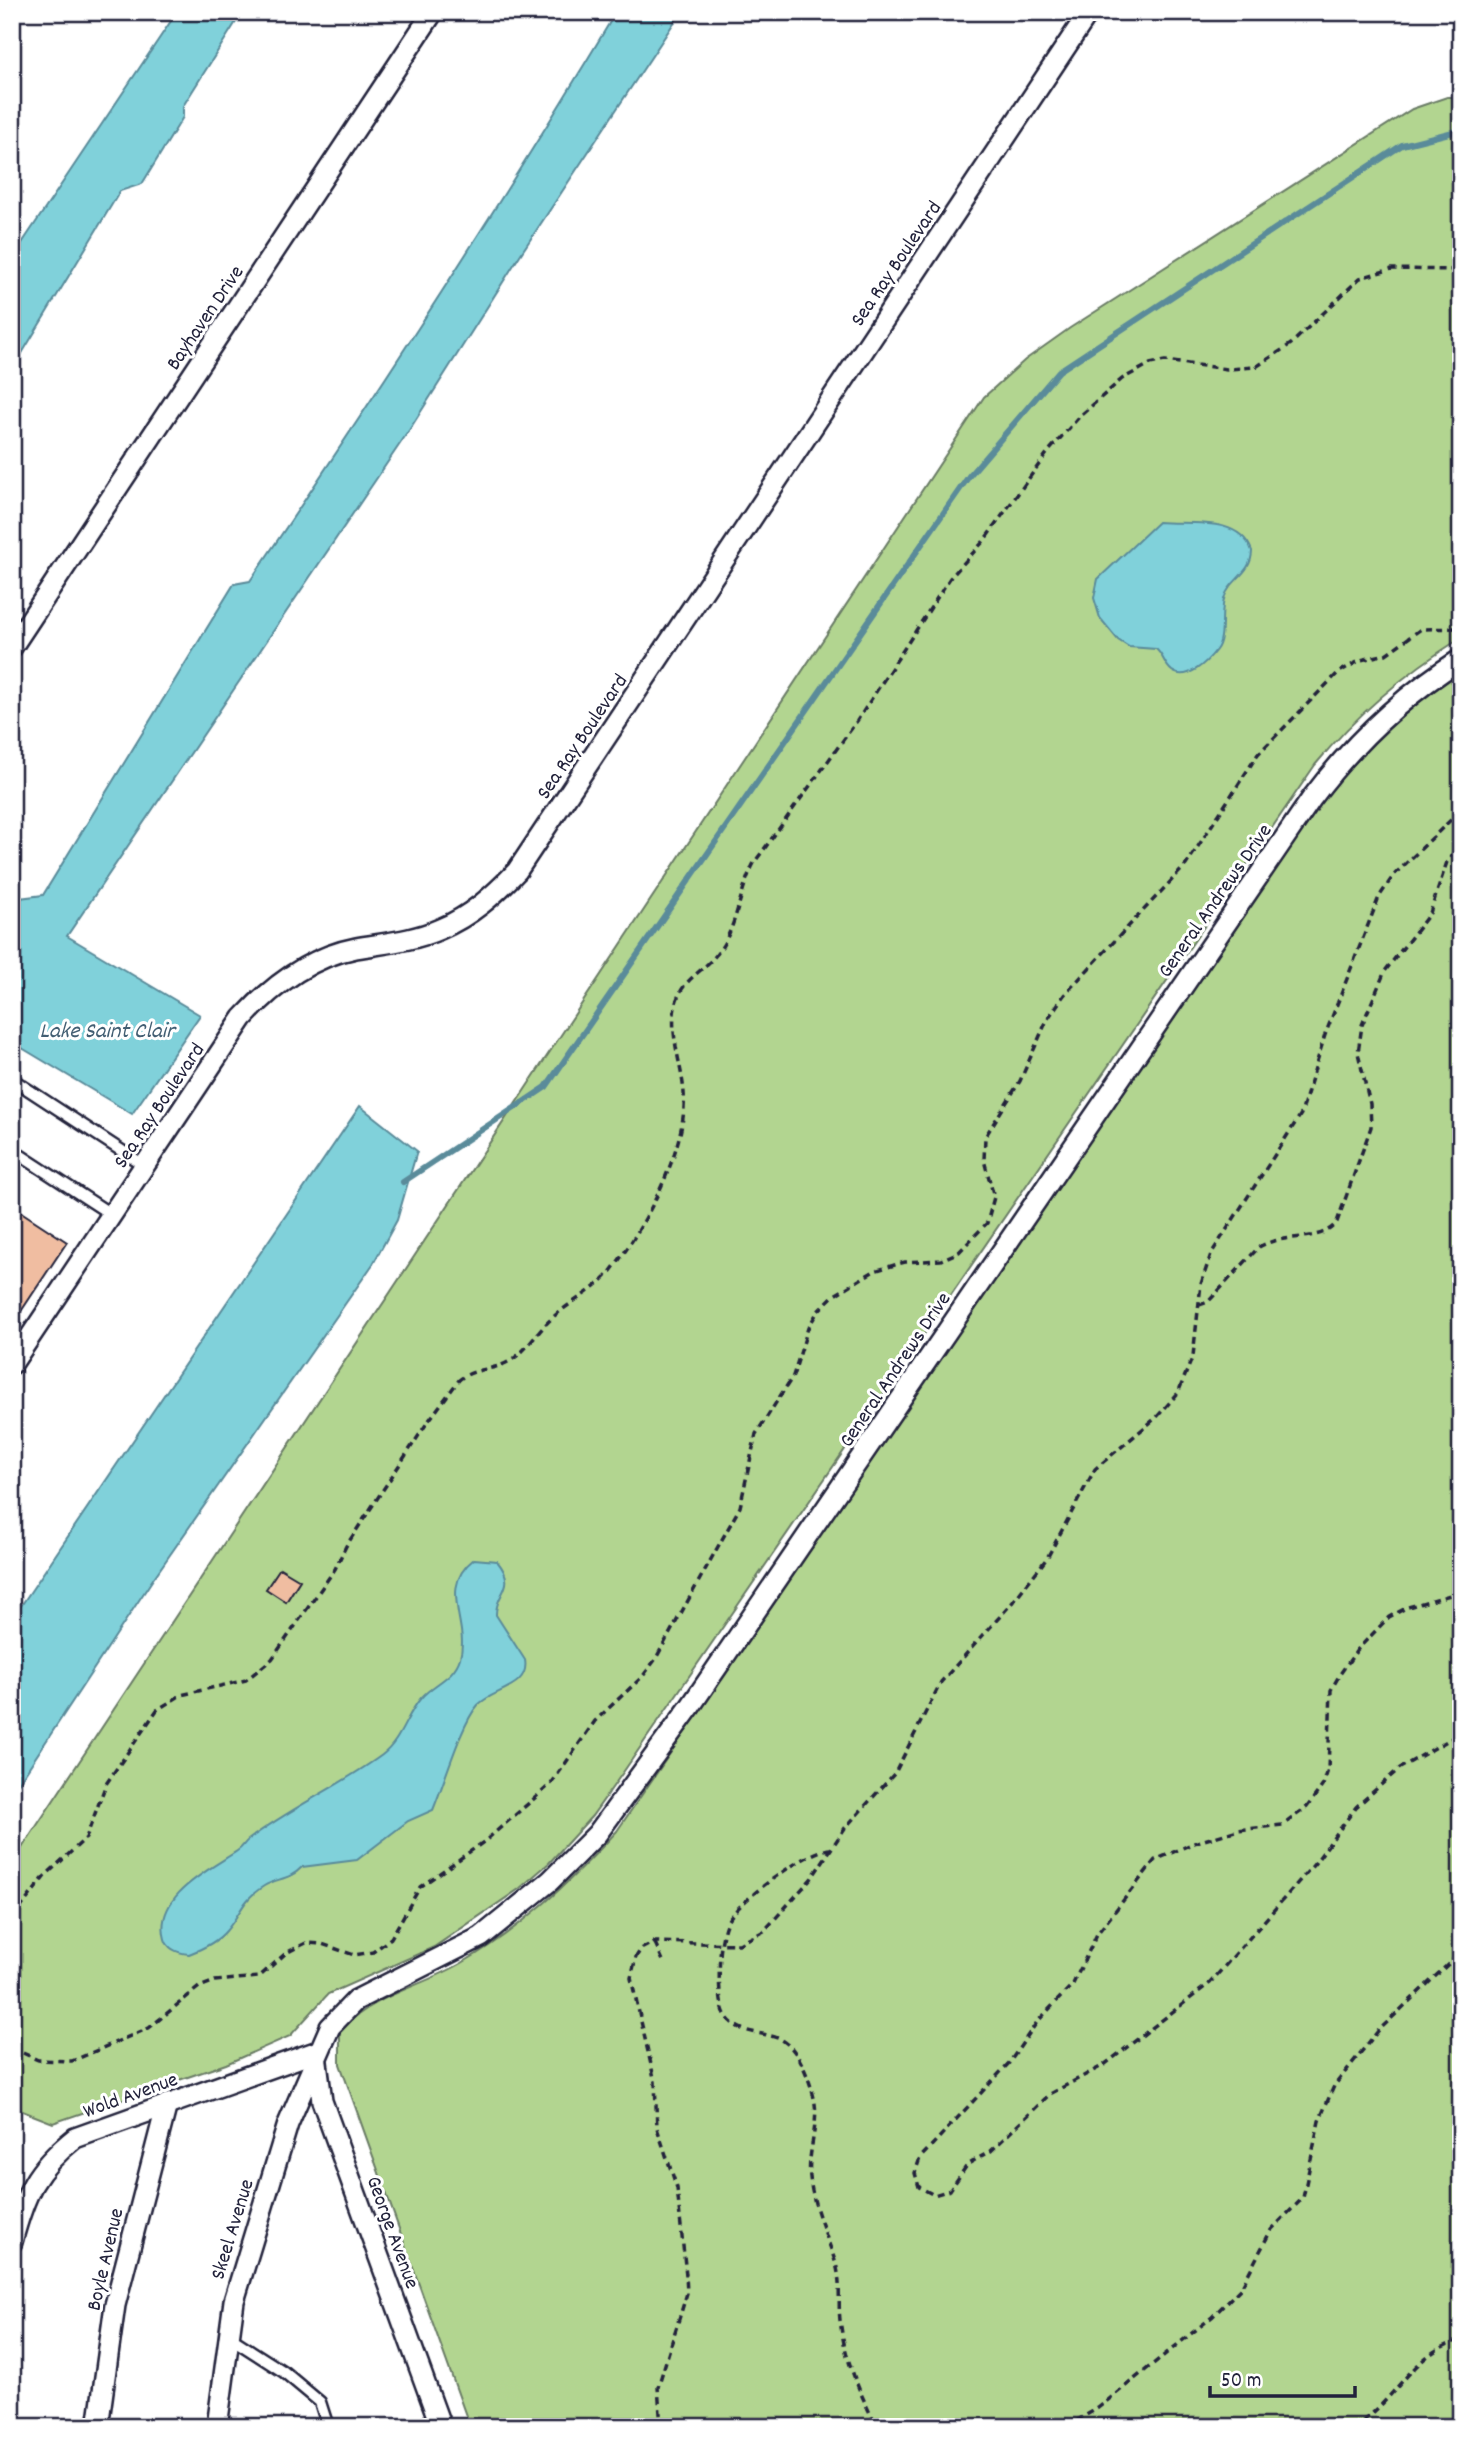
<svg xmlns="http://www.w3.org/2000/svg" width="1473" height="2439" viewBox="0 0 1473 2439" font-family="Dekko,sans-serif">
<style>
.green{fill:#b2d590;stroke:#6a7c66;stroke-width:2}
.water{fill:#80d1da;stroke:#5a8b9a;stroke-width:2}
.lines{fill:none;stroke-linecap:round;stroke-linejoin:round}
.stream{stroke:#5a8b9a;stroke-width:6}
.building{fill:#f0bda1;stroke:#22223b;stroke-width:2}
.service-casing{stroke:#22223b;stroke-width:15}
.minor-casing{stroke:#22223b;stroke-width:24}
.path{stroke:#22223b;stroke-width:3.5;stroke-dasharray:7 5;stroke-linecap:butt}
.service{stroke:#fff;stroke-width:10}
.minor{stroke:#fff;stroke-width:19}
.labels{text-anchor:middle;stroke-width:6;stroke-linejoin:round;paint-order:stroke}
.street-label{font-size:21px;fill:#22223b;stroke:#fff}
.water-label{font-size:23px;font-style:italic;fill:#435f73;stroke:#fff}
</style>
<rect width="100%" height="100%" fill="#fff"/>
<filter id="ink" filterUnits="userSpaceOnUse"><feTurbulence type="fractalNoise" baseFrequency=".0143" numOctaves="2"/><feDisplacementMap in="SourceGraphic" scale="14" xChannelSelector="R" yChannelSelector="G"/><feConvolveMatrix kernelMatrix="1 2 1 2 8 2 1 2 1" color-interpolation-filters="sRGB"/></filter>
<g filter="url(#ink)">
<g class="green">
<path d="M1447 97H1461V638C1405 673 1357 714 1315 765L624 1771 592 1816 549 1863 519 1889 434 1947 328 1994 290 2036 226 2064 53 2123 12 2107V1863L984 397 1025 360 1070 328 1412 109Z"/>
<path d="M1461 671V2427H470L340 2064V2030C377 1993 419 1988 462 1963 522 1928 570 1882 617 1831L1316 809C1358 754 1404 710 1461 671Z"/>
</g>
<g class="water">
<path d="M177 12H257L236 22 183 106V117L142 184 120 191 12 370V258Z"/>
<path d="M616 12H681L522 252 408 432 67 936 200 1015 132 1114 12 1042V899L43 895 234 584 250 581C377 394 500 206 616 12Z"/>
<path d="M1158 522C1189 525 1239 515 1252 551 1252 573 1230 580 1225 596 1219 611 1226 637 1216 650 1207 662 1187 682 1172 671 1164 665 1164 656 1156 649L1129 647 1118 640 1100 618 1094 598 1098 579Z"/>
<path d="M360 1106 417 1151 397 1220 373 1264 153 1579 12 1793V1619Z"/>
<path d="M474 1559 497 1561C519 1588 495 1591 496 1615L525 1660C530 1688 493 1689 478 1705 461 1724 444 1784 433 1810L408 1821 357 1860 302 1867C290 1880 277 1878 264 1886 241 1900 240 1916 226 1931 217 1942 202 1949 189 1954 178 1953 168 1950 165 1939 153 1896 209 1870 237 1851 242 1848 244 1843 248 1840 290 1808 340 1786 382 1755 401 1741 406 1715 421 1698 434 1683 454 1678 460 1658 470 1623 437 1588 474 1559Z"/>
</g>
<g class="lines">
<path class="stream" d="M403 1182 546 1087 969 476 1059 371 1402 145 1461 130"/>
</g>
<g class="building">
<path d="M12 1206 67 1242 12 1325Z"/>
<path d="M280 1568 300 1580 286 1602 266 1589Z"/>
</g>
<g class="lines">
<g class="service-casing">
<g id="service">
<path d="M12 1079 145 1166"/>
<path d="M17 1153 112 1215"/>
<path d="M228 2336 284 2372 320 2402 328 2427"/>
</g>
</g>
<g class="minor-casing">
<g id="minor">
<path d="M12 647 433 12"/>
<path d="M12 1364 243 1018C274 984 310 957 356 948 384 943 413 941 440 929 471 916 494 895 517 871L1089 12"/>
<path d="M317 2062 322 2101 441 2427"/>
<path d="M12 2242C25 2193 35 2170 75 2138L318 2051"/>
<path d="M98 2427 115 2305 167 2104"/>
<path d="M217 2427 234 2301 288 2124 330 2027 356 2000 481 1937 550 1881 597 1834 690 1707 1312 798C1354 742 1401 697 1461 659"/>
</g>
</g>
<g class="path">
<path d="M1199 1305 1208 1302 1259 1247C1284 1232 1321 1244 1337 1222L1371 1127 1370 1104 1358 1053 1362 1025 1385 971 1430 913 1447 862 1461 842"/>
<path d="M1461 1592 1408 1607 1389 1617 1357 1650 1340 1674 1331 1690 1328 1770 1323 1785 1307 1807 1283 1825 1238 1830 1194 1843 1155 1860 1097 1934 1073 1984 1037 2022 1009 2063 920 2158 915 2173 919 2187 934 2195 950 2190 968 2164 991 2151 1050 2094 1104 2065 1210 1983 1315 1863 1356 1807 1400 1768 1461 1733"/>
<path d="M831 1849C806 1850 742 1899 728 1920 718 1936 716 1998 725 2014 738 2038 766 2029 785 2042 800 2053 810 2081 814 2098 820 2124 807 2151 810 2177 813 2208 827 2235 836 2264 842 2285 837 2306 841 2327 846 2362 861 2396 877 2427"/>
<path d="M12 1919 45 1876 86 1838 106 1784 157 1710 181 1695 246 1680 272 1659 335 1569 346 1546 427 1423 459 1380C473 1368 492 1371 508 1362 525 1353 536 1334 549 1321 568 1302 594 1292 611 1271 644 1228 688 1148 684 1093 682 1064 668 1032 676 1003 682 980 701 973 716 955 738 928 738 893 754 863L857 721 950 578 983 542 1048 452 1080 416 1122 379 1150 364 1165 361 1227 369 1256 367 1291 344 1360 278 1392 269 1461 270"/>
<path d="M655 1943 664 1963"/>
<path d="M12 2048 38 2060 72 2061 149 2028 199 1987 215 1981 259 1977 286 1953 306 1943 322 1944 354 1955 373 1952 391 1938 420 1887 485 1841 551 1784 595 1721 643 1676 655 1660 740 1507 756 1434 793 1376 808 1328 818 1311 833 1296 874 1271 905 1262 941 1260 959 1252 987 1223 994 1197 984 1160 985 1137 1020 1081 1047 1020 1064 995 1186 865 1258 754 1339 672 1361 660 1386 654 1421 629 1461 628"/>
<path d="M661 2427 658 2387 687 2293 686 2275 677 2188 657 2128 655 2082 631 1978 636 1957 641 1949 654 1942 739 1944 764 1931 811 1879 845 1828 895 1773 941 1682 1012 1603 1047 1558 1095 1469 1157 1417 1178 1393 1193 1356 1201 1284 1211 1254 1301 1114 1325 1035 1379 897 1394 875 1461 810"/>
<path d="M1066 2427 1098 2408 1212 2317 1241 2288 1271 2230 1303 2198 1319 2121 1334 2086 1378 2031 1461 1952"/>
<path d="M1353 2427C1395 2404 1411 2352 1461 2340"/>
</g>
<use href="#service" class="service"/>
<use href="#minor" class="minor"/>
</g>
</g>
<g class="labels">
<g class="street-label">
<text transform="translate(895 263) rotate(-56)" y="7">Sea Ray Boulevard</text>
<text transform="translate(204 317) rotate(-56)" y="7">Bayhaven Drive</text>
<text transform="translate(581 736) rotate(-56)" y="7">Sea Ray Boulevard</text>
<text transform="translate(1214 900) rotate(-55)" y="7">General Andrews Drive</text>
<text transform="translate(158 1105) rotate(-56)" y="7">Sea Ray Boulevard</text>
<text transform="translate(894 1369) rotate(-56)" y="7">General Andrews Drive</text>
<text transform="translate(130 2094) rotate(-20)" y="7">Wold Avenue</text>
<text transform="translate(231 2229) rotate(-73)" y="7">Skeel Avenue</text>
<text transform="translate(394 2232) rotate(70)" y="7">George Avenue</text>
<text transform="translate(104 2259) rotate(-77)" y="7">Boyle Avenue</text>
</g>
<g class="water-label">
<text x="107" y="1037">Lake Saint Clair</text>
</g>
</g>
<rect width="1473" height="2439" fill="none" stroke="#fff" stroke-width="42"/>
<rect x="21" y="21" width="1431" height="2397" fill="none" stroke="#22223b" stroke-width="2.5" filter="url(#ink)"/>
<path d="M1210 2386v10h145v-10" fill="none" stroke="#22223b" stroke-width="3.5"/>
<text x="1221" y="2386" font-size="21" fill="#22223b" stroke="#ffffff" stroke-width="5" paint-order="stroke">50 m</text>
</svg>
